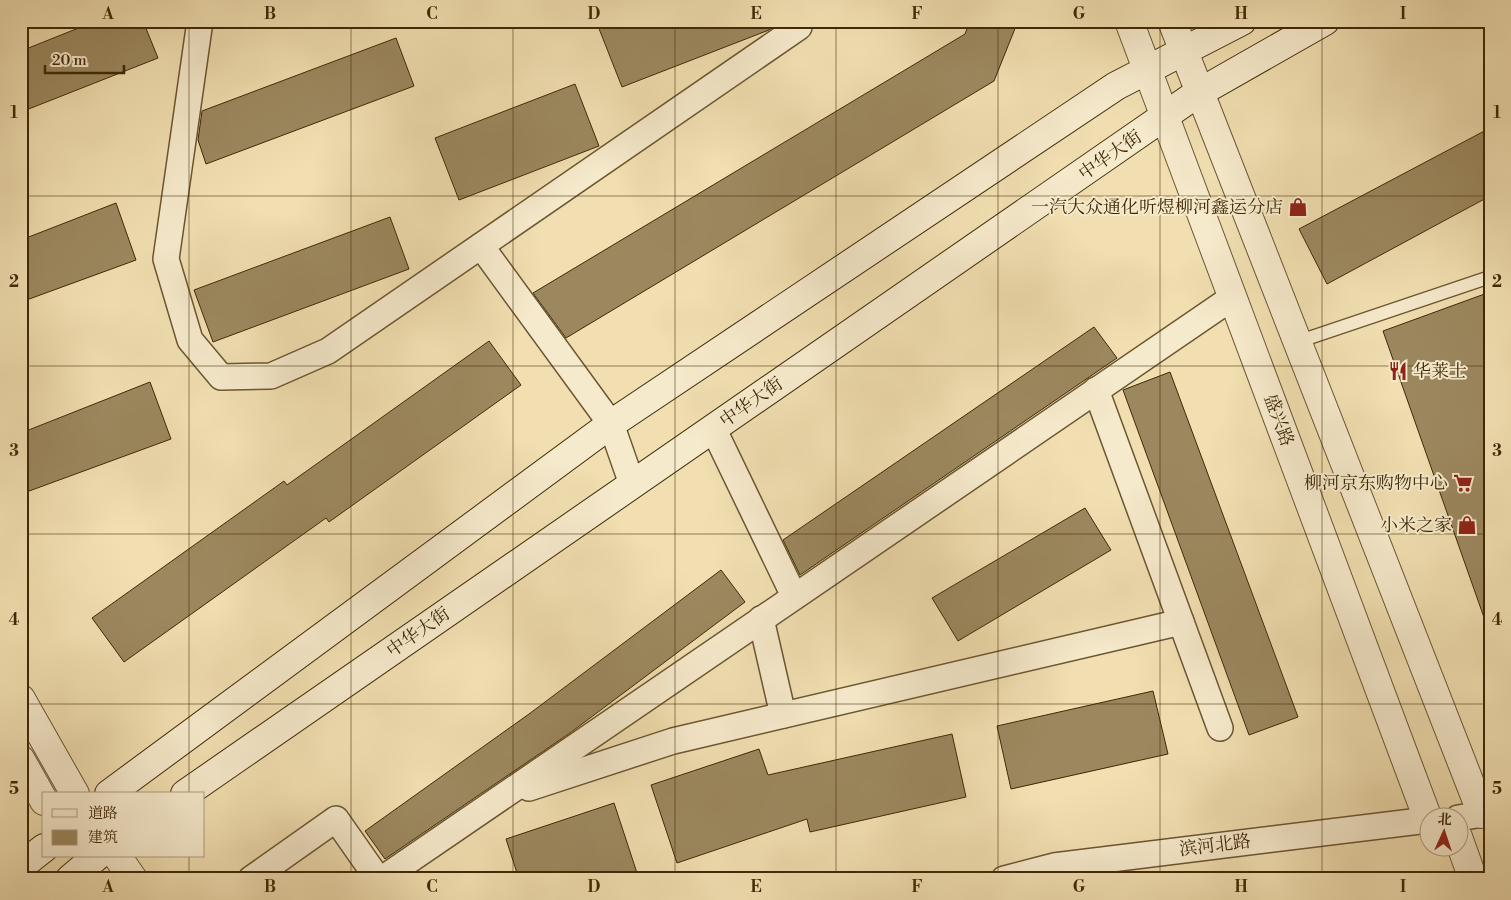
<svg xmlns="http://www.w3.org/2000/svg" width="1511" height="900" viewBox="0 0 1511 900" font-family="'Libre Bodoni','Noto Serif SC',serif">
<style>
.building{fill:#9c885f;stroke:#3f2906}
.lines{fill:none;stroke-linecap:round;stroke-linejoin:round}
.service-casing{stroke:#6c5631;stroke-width:15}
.minor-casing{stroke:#6c5631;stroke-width:28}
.tertiary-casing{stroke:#6c5631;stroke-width:30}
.secondary-casing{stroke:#3f2906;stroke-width:30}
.service{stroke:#f6eacc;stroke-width:12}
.minor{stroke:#f6eacc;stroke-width:25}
.tertiary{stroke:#f6eacc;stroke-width:28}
.secondary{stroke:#f6eacc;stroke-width:28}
.grid{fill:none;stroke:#3f2906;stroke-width:1;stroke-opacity:0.55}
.labels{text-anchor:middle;stroke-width:4;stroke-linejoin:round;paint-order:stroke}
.street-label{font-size:18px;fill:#3f2906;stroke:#f6eacc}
.poi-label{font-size:18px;fill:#3f2906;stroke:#f6eacc;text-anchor:end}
.neatline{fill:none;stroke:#3f2906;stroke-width:2}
.grid-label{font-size:16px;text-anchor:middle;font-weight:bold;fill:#3f2906}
</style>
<rect width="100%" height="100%" fill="#f1dfb1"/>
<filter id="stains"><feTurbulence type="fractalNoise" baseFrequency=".004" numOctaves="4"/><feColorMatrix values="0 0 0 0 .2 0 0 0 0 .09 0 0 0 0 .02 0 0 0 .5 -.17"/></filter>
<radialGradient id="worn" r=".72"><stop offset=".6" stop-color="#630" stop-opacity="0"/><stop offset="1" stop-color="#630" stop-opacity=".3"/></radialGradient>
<g class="building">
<path d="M96 21H143L158 58 21 112V51Z"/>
<path d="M596 21H782L769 30 622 87Z"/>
<path d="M970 21H1018L994 81 566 338 533 293 965 34Z"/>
<path d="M396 38 414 86 206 164 198 140 202 111Z"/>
<path d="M575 84 599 146 459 200 435 138Z"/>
<path d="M1490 128V196L1327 284 1299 229Z"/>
<path d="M116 203 136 260 21 302V240Z"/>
<path d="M390 217 409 269 213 342 194 290Z"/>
<path d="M1490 292V625L1487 626 1383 331Z"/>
<path d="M1094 327 1117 358 800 575 783 540Z"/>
<path d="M489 341 521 385 329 522 326 518 124 662 92 618 284 481 287 485Z"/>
<path d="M1170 372 1298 717 1249 735 1123 390Z"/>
<path d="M150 382 171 439 21 494V433Z"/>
<path d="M1085 508 1111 550 958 641 932 598Z"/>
<path d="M721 570 745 602 570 733 385 859 365 831 529 714Z"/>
<path d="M1153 691 1168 754 1011 789 997 726Z"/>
<path d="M952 734 966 797 810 832 807 819 677 863 651 785 759 749 768 775Z"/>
<path d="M614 803 639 879H519L506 839Z"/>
</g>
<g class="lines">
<g class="service-casing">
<path id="service" d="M1297 342 1490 277"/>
</g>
<g class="minor-casing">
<g id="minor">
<path d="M200 21 166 259 190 340 221 377 271 376 328 351 799 27 797 21"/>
<path d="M481 246 611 424 632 484"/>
<path d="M1096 390 1220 728"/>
<path d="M713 428 794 596"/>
<path d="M761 619 783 715"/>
<path d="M529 788 673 741 1181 622"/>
<path d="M1458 818 1490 813"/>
<path d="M251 879 336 819 378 879"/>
<path d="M382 879 1233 297"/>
<path d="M1004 879 1054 866 1428 820"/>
</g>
</g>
<g class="tertiary-casing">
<g id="tertiary">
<path d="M1129 21 1428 819"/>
<path d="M1172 21 1482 814"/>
<path d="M21 699 75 794"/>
<path d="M21 760 44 801"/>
<path d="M1458 837 1473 879"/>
<path d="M117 856 133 879"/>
</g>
</g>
<g class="secondary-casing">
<g id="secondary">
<path d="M109 794 611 424 1116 86 1242 21"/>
<path d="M185 794 1195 95 1325 21"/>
<path d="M21 866 44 848"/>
<path d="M70 879 97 856"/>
</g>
</g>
<use href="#service" class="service"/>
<use href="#minor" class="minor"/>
<use href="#tertiary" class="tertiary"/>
<use href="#secondary" class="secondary"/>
</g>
<path class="grid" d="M189 21V794M351 21V879M513 21V879M675 21V879M836 21V879M998 21V879M1160 21V879M1322 21V879M21 196H1490M21 366H1490M21 534H1490M21 704H1490M189 856V879"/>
<defs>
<g id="shop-bare" transform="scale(1.5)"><path d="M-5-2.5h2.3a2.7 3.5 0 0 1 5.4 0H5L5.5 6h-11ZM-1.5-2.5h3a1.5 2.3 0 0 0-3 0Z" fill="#8f2418" stroke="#f6eacc" stroke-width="2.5" paint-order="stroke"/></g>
<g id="restaurant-bare" transform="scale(1.5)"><path d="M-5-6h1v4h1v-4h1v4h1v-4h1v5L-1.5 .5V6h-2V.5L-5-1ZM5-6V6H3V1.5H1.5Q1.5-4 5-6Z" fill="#8f2418" stroke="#f6eacc" stroke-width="2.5" paint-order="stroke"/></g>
<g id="supermarket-bare" transform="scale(1.5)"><path d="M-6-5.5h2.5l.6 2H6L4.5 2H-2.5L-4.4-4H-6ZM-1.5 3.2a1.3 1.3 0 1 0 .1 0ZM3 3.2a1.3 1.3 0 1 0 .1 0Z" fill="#8f2418" stroke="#f6eacc" stroke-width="2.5" paint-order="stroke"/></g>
</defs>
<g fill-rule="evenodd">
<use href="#shop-bare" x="1298" y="207"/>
<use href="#restaurant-bare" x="1398" y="371"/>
<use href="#supermarket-bare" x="1463" y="483"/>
<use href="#shop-bare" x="1467" y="525"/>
</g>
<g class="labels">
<g class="street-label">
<text transform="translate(1110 155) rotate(-35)" y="6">中华大街</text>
<text transform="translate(751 402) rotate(-35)" y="6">中华大街</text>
<text transform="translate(1279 420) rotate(70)" y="6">盛兴路</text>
<text transform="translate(418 632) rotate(-35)" y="6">中华大街</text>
<text transform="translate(1215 845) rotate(-7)" y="6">滨河北路</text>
</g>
<g class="poi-label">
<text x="1283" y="213">一汽大众通化听煜柳河鑫运分店</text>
<text x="1413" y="377" text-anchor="start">华莱士</text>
<text x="1448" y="489">柳河京东购物中心</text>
<text x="1452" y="531">小米之家</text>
</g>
</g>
<rect width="1511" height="900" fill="none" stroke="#f1dfb1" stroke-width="55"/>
<rect x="42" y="792" width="162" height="65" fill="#f6eacc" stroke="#ad9d7d"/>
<rect x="52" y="809" width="25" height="8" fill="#f6eacc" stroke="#ad9d7d"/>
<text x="88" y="818" font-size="15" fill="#3f2906">道路</text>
<rect x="52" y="830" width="25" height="15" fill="#9c885f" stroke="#ad9d7d"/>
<text x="88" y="842" font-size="15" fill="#3f2906">建筑</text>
<g transform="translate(1444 832) rotate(3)"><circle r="24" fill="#f6eacc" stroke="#ad9d7d"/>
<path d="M0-4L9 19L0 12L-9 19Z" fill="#8f2418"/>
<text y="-8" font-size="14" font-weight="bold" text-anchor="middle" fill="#3f2906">北</text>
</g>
<path d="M45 65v8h79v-8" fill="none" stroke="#3f2906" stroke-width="2.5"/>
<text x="52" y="65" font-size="15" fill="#3f2906" stroke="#f6eacc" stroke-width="4" paint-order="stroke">20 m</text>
<rect x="28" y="28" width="1456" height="844" class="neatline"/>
<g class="grid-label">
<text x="108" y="19">A</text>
<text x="270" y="19">B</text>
<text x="432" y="19">C</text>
<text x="594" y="19">D</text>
<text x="756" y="19">E</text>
<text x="917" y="19">F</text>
<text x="1079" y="19">G</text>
<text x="1241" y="19">H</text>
<text x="1403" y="19">I</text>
<text x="14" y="118">1</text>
<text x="1497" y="118">1</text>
<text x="14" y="287">2</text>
<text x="1497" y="287">2</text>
<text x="14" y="456">3</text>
<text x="1497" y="456">3</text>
<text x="14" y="625">4</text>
<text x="1497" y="625">4</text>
<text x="14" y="794">5</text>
<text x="1497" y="794">5</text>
<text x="108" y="892">A</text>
<text x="270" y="892">B</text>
<text x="432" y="892">C</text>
<text x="594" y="892">D</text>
<text x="756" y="892">E</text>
<text x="917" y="892">F</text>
<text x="1079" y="892">G</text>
<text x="1241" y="892">H</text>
<text x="1403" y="892">I</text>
</g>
<rect width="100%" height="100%" filter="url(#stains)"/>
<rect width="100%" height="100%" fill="url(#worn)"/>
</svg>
